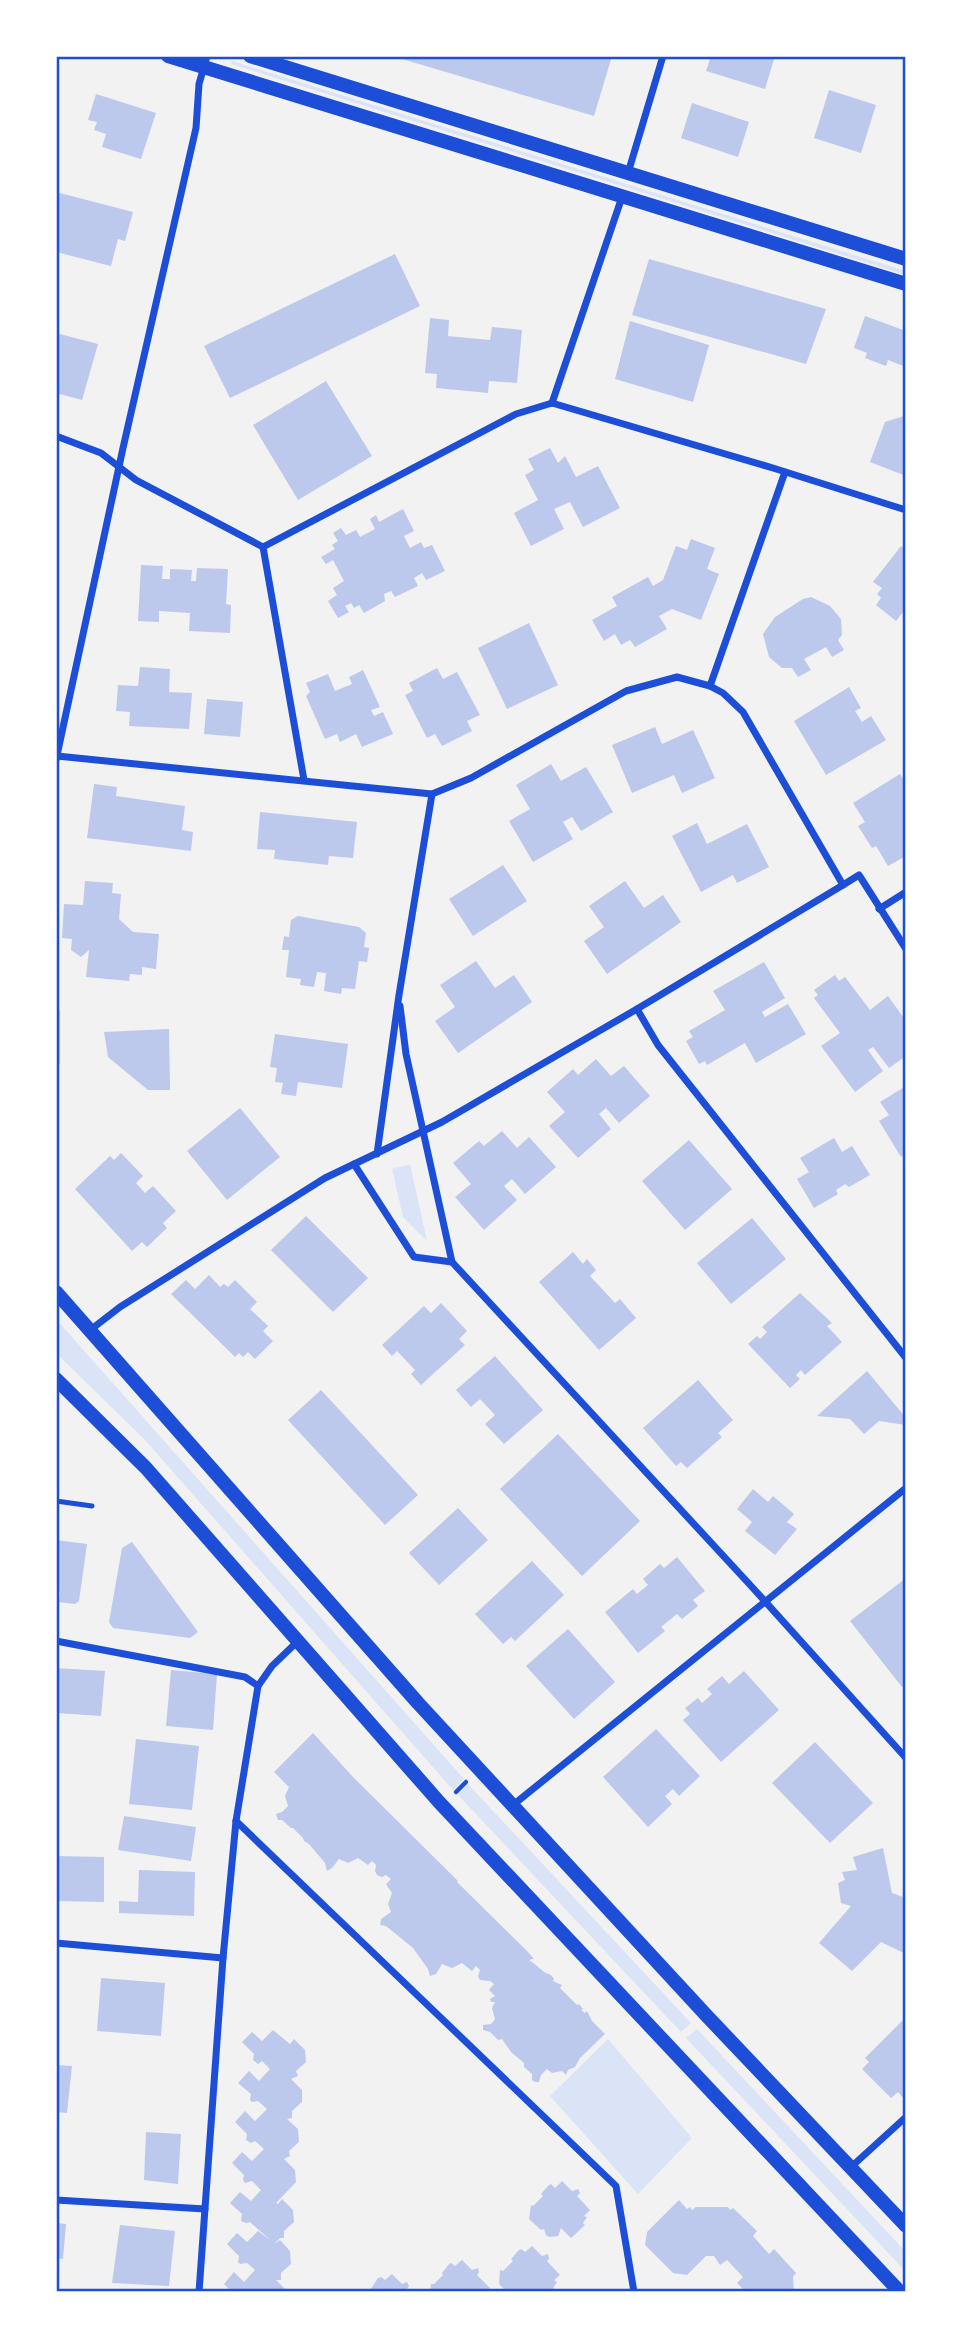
<svg xmlns="http://www.w3.org/2000/svg" width="962" height="2348" viewBox="0 0 962 2348" font-family="Montserrat,sans-serif">
<style>
.green{fill:#dbe4f7}
.building{fill:#bdc9ec}
.lines{fill:none;stroke-linecap:round;stroke-linejoin:round}
.path{stroke:#1d4ed8;stroke-width:4.5}
.service{stroke:#1d4ed8;stroke-width:5}
.minor{stroke:#1d4ed8;stroke-width:7}
.secondary{stroke:#1d4ed8;stroke-width:14}
.neatline{fill:none;stroke:#1d4ed8;stroke-width:2.5}
</style>
<rect width="100%" height="100%" fill="#f2f2f2"/>
<g class="green">
<path d="M232 61 906 271V275L231 64Z"/>
<path d="M410 1164 427 1241 403 1217 392 1169Z"/>
<path d="M56 1319 464 1779 453 1790 145 1440 56 1353Z"/>
<path d="M468 1784 691 2023 681 2032 458 1795Z"/>
<path d="M697 2029 906 2252V2272L686 2038Z"/>
<path d="M608 2039 692 2138 638 2194 550 2096Z"/>
</g>
<g class="building">
<path d="M392 56H612L594 116Z"/>
<path d="M711 56H775L765 89 706 71Z"/>
<path d="M829 90 876 105 861 153 814 138Z"/>
<path d="M96 94 156 113 141 159 102 147 106 134 94 130 97 122 88 120Z"/>
<path d="M692 103 749 122 738 157 681 138Z"/>
<path d="M56 192 133 212 125 241 118 239 111 266 56 252Z"/>
<path d="M395 254 420 306 230 398 204 346Z"/>
<path d="M649 259 826 309 806 364 632 315Z"/>
<path d="M865 316 906 331V367L888 360 886 366 865 358 867 353 854 348Z"/>
<path d="M430 318 449 320 448 336 490 340 492 327 522 330 517 383 489 381 488 393 436 388 437 374 425 373Z"/>
<path d="M630 321 709 345 693 402 615 379Z"/>
<path d="M56 333 98 344 82 400 56 393 59 381 56 380Z"/>
<path d="M326 381 372 456 298 500 253 425Z"/>
<path d="M904 416 906 417V476L870 462 885 422Z"/>
<path d="M550 448 558 463 565 456 576 477 598 466 620 508 583 527 570 502 554 509 564 529 531 546 514 513 538 500 525 475 534 470 528 459Z"/>
<path d="M403 509 414 531 404 536 410 548 421 542 424 548 432 545 445 571 426 580 422 573 414 578 418 586 395 597 391 591 384 594 385 601 364 613 359 605 354 608 351 603 345 606 349 612 338 618 328 601 337 595 333 588 344 581 333 560 326 564 321 557 335 549 332 545 338 541 333 533 341 528 346 535 356 530 360 537 375 529 370 519 376 515 379 522Z"/>
<path d="M691 539 715 548 707 569 719 574 701 620 672 609 659 616 667 629 635 647 630 640 621 645 615 634 604 641 592 620 617 606 612 597 648 577 653 586 663 580 676 546 687 550Z"/>
<path d="M901 546 906 550V612L904 611 896 621 876 605 881 598 877 594 882 588 873 582Z"/>
<path d="M141 565 163 566 162 579H170V569L192 570 191 581H196L197 568 228 569 226 604 231 605 230 633 189 631 190 613 159 611V622L138 621Z"/>
<path d="M811 597 830 606 841 619 842 635 838 640 844 650 832 657 826 647 804 659 811 670 798 677 792 668H782L769 657 763 634 775 617 803 599Z"/>
<path d="M529 623 558 685 507 709 478 648Z"/>
<path d="M140 667 170 669 169 692 192 693 189 729 129 726 130 712 116 711 118 685 138 686Z"/>
<path d="M437 668 443 679 457 672 480 715 467 721 472 731 442 746 435 734 427 738 405 695 413 691 409 683Z"/>
<path d="M363 670 380 707 371 710 374 716 383 712 393 734 362 747 356 734 340 742 337 734 325 739 306 696 310 692 306 683 328 674 335 691 352 684 349 677Z"/>
<path d="M849 687 861 708 855 711 862 722 871 716 886 740 826 775 794 721Z"/>
<path d="M207 699 243 702 240 737 204 734Z"/>
<path d="M655 727 662 744 693 730 715 778 682 793 674 775 632 793 612 745Z"/>
<path d="M551 764 561 781 586 767 613 812 581 831 572 817 563 822 573 839 533 862 509 821 530 809 516 785Z"/>
<path d="M900 774 906 783V856L888 866 876 846 872 848 858 826 865 822 853 803Z"/>
<path d="M94 784 117 787 116 796 185 806 182 830 193 832 191 851 87 838Z"/>
<path d="M260 812 357 822 353 858 329 856 328 865 274 859 275 850 257 849Z"/>
<path d="M697 823 707 844 747 824 769 867 737 883 733 875 701 892 672 836Z"/>
<path d="M503 865 527 901 473 936 449 899Z"/>
<path d="M85 881 113 883 112 893 121 894 119 919 133 932 159 934 156 969 142 967V975L130 974 129 981 86 977 89 950 81 957 71 950 72 939 62 938 64 904 83 905Z"/>
<path d="M625 881 644 908 663 895 681 922 607 974 584 941 604 927 589 906Z"/>
<path d="M298 916 359 927 366 933 364 947 369 948 367 962 359 961 355 989 342 988 341 994 324 991 326 973 317 972 314 987 300 985 301 979 286 977 289 950H282L284 936 289 937 291 920Z"/>
<path d="M476 961 495 988 514 975 532 1002 458 1053 435 1021 455 1007 440 985Z"/>
<path d="M764 962 785 998 762 1012 765 1017 788 1004 806 1034 756 1063 745 1043 707 1065 705 1061 699 1064 686 1041 693 1037 689 1031 725 1010 713 991Z"/>
<path d="M835 975 839 981 845 977 870 1010 888 996 906 1021V1056L889 1068 873 1047 868 1050 883 1071 855 1092 821 1046 840 1033 814 998 818 995 814 990Z"/>
<path d="M56 1010H60V1064L56 1063Z"/>
<path d="M169 1029 170 1090H148L108 1057 104 1032Z"/>
<path d="M275 1034 348 1044 342 1088 298 1082 296 1096 281 1094 283 1083 275 1082 277 1068 270 1067Z"/>
<path d="M596 1059 611 1076 624 1066 650 1096 619 1123 606 1108 599 1114 611 1129 578 1158 549 1126 565 1112 547 1092 573 1069 578 1075Z"/>
<path d="M906 1086V1153L901 1157 879 1121 889 1115 880 1102Z"/>
<path d="M240 1108 280 1157 227 1200 187 1151Z"/>
<path d="M502 1131 517 1148 529 1137 556 1167 525 1194 512 1179 504 1186 517 1200 484 1230 455 1197 471 1184 453 1163 479 1141 484 1146Z"/>
<path d="M834 1138 842 1152 852 1146 870 1175 849 1187 845 1184 836 1190 838 1194 814 1208 797 1179 809 1172 800 1158Z"/>
<path d="M689 1140 732 1189 685 1230 642 1181Z"/>
<path d="M121 1153 143 1176 136 1183 145 1193 153 1186 176 1211 163 1223 167 1228 147 1247 142 1242 132 1251 75 1189 110 1156 114 1160Z"/>
<path d="M306 1216 368 1278 333 1312 271 1250Z"/>
<path d="M752 1218 786 1259 731 1304 697 1263Z"/>
<path d="M573 1252 583 1264 587 1259 596 1270 590 1276 615 1303 620 1299 636 1318 599 1350 539 1282Z"/>
<path d="M209 1275 220 1287 224 1284 228 1287 235 1280 257 1302 250 1309 268 1326 263 1331 273 1341 255 1359 248 1352 243 1357 239 1353 235 1357 171 1294 186 1280 195 1289Z"/>
<path d="M800 1293 832 1323 827 1326 842 1342 805 1375 801 1370 796 1375 800 1379 790 1388 748 1344 757 1336 760 1339 767 1332 762 1327Z"/>
<path d="M441 1303 467 1331 459 1339 465 1345 421 1385 411 1374 415 1370 397 1351 392 1356 382 1345 424 1306 431 1313Z"/>
<path d="M495 1356 543 1410 504 1444 485 1424 495 1415 480 1399 471 1407 456 1390Z"/>
<path d="M867 1371 906 1418V1425L879 1421 864 1434 850 1419 817 1416Z"/>
<path d="M698 1380 733 1420 718 1433 722 1437 687 1468 681 1462 676 1466 643 1428Z"/>
<path d="M321 1390 418 1495 385 1525 288 1420Z"/>
<path d="M558 1434 640 1521 582 1576 500 1489Z"/>
<path d="M753 1489 768 1502 773 1496 794 1514 787 1522 797 1529 775 1555 745 1531 752 1522 737 1509Z"/>
<path d="M458 1508 488 1540 439 1585 409 1553Z"/>
<path d="M56 1540 87 1544 79 1601 75 1604 59 1602 60 1592 56 1591Z"/>
<path d="M132 1542 198 1632 190 1638 113 1628 109 1622 122 1548Z"/>
<path d="M677 1557 705 1591 693 1600 698 1606 682 1619 677 1614 661 1627 665 1631 638 1653 605 1612 633 1589 637 1594 648 1585 643 1579 660 1564 664 1568Z"/>
<path d="M532 1561 564 1595 515 1641 511 1637 503 1644 475 1614Z"/>
<path d="M906 1578V1684L902 1687 850 1621Z"/>
<path d="M568 1629 615 1682 574 1719 526 1666Z"/>
<path d="M56 1668 105 1671 101 1716 56 1713Z"/>
<path d="M171 1670 217 1674 213 1730 166 1726Z"/>
<path d="M744 1671 779 1710 721 1762 683 1720 690 1714 685 1708 698 1698 702 1703 712 1694 707 1689 722 1676 729 1684Z"/>
<path d="M656 1729 700 1776 679 1796 673 1789 665 1796 672 1804 648 1827 603 1777Z"/>
<path d="M313 1733 353 1777 458 1881 457 1882 528 1952 534 1959H531L529 1963 531 1961 544 1972 551 1975 554 1979 553 1981 562 1985 560 1988 577 2005 579 2004 583 2009 581 2010 585 2013 587 2011 592 2021 605 2034 580 2058 575 2067 568 2070 566 2075 562 2071 552 2073 547 2069 541 2075 539 2082H535L532 2080V2074L524 2067V2063L511 2052 502 2039 498 2040 490 2032 483 2030V2025L491 2024 495 2019 492 2008 495 2002H491L490 1999 495 1996 489 1990 494 1984 490 1981 480 1980 478 1976 480 1970 476 1966 472 1971 462 1963 452 1968 442 1964 436 1974 430 1976 428 1969 413 1948 386 1926 380 1925 381 1919 391 1912 388 1904 392 1893 386 1884 391 1879 386 1875 382 1877 377 1875 375 1871 376 1865 372 1861 368 1865 358 1858 348 1863 339 1859 332 1868 327 1871 325 1863 309 1844 304 1841 303 1838 293 1828H291L282 1820H278L276 1814 282 1812 288 1806 285 1796 289 1787 274 1772Z"/>
<path d="M136 1739 199 1746 192 1810 129 1804Z"/>
<path d="M815 1742 873 1803 830 1843 772 1783Z"/>
<path d="M124 1816 196 1827 191 1861 118 1850Z"/>
<path d="M883 1848 892 1893 906 1898V1954L881 1942 852 1971 819 1943 851 1906 841 1903 838 1883 845 1880 842 1872 857 1870 853 1857Z"/>
<path d="M56 1856 104 1857V1902L56 1901Z"/>
<path d="M139 1870 195 1872 194 1916 119 1913V1901L138 1902Z"/>
<path d="M101 1978 165 1983 161 2036 97 2031Z"/>
<path d="M906 2017V2093L902 2097 898 2092 891 2098 862 2069 869 2062 865 2058Z"/>
<path d="M273 2030 290 2044 294 2039 305 2050 306 2062 296 2071 298 2076 291 2079 302 2090V2102L292 2111V2118L287 2119 298 2129 299 2142 289 2151 290 2156 284 2159 295 2170 296 2182 276 2203 278 2204 282 2199 293 2210 294 2222 284 2231V2238H280L274 2244 280 2240 290 2251 291 2264 281 2273V2280H276L288 2292H232L224 2284 234 2272 244 2282 255 2270 247 2263 240 2264 238 2262 239 2256 227 2244 237 2233 247 2242 258 2231 270 2240 250 2222 246 2223 241 2221 242 2214 230 2203 240 2192 251 2201 261 2190 252 2181 245 2183 243 2180 244 2175 232 2163 242 2152 252 2161 264 2149 255 2141 251 2143 246 2140 247 2134 235 2122 245 2111 255 2121 267 2109 258 2101 252 2102 250 2100 251 2094 238 2083 249 2071 259 2081 270 2069 262 2061 258 2064 253 2060 254 2054 242 2042 252 2032 262 2041Z"/>
<path d="M56 2065 72 2066 67 2113 56 2112Z"/>
<path d="M146 2132 181 2134 178 2184 144 2180Z"/>
<path d="M562 2181 572 2191 578 2189 580 2193 577 2196 590 2210 584 2216 587 2217 583 2223 585 2225 571 2238 561 2228 558 2236 549 2237 546 2235 544 2229 541 2230 529 2219 531 2205 533 2206 543 2196 541 2194 548 2186 551 2184 555 2188Z"/>
<path d="M679 2200 687 2209 690 2207 692 2210 696 2207H728L730 2210 733 2208 757 2231 753 2236 769 2254 774 2249 796 2273 793 2277 794 2292H746L737 2283 743 2277 727 2260 720 2265 714 2256H706L687 2275 673 2273 645 2245 647 2232Z"/>
<path d="M56 2223 66 2224 63 2259 56 2258Z"/>
<path d="M120 2225 175 2231 169 2286 112 2283Z"/>
<path d="M532 2246 542 2256 548 2254 549 2259 547 2261 560 2275 554 2280 557 2282 553 2288 555 2290 552 2292H507L499 2284 500 2270 503 2271 513 2261 511 2259 518 2251 521 2249 525 2252Z"/>
<path d="M462 2260 472 2270 478 2268 479 2272 477 2275 490 2288 486 2292H430L431 2284H434L443 2275 442 2273 449 2264 451 2263 455 2266Z"/>
<path d="M392 2274 402 2284 407 2282 409 2286 407 2289 409 2292H369L378 2278 381 2277 385 2280Z"/>
</g>
<g class="lines">
<path class="path" d="M456 1792 466 1782"/>
<path class="service" d="M56 1501 92 1506"/>
<g class="minor">
<path d="M628 173 663 56"/>
<path d="M552 403 622 197"/>
<path d="M56 436 101 453 136 480 263 547"/>
<path d="M785 472 710 686 723 693 743 712 843 885 859 875 906 949"/>
<path d="M263 547 516 414 552 403 773 468 906 510"/>
<path d="M263 547 304 780"/>
<path d="M57 756 432 794 471 778 626 691 677 677 710 686"/>
<path d="M56 760 123 448 196 128 199 84 207 56"/>
<path d="M879 909 906 892"/>
<path d="M400 1006 406 1054 452 1262"/>
<path d="M637 1009 658 1045 906 1358"/>
<path d="M377 1154 399 995 432 794"/>
<path d="M354 1164 414 1257 452 1262 752 1587 906 1758"/>
<path d="M89 1331 120 1307 325 1178 442 1122 637 1009 843 885"/>
<path d="M56 1641 245 1677 258 1686"/>
<path d="M513 1805 906 1488"/>
<path d="M236 1821 616 2186 634 2292"/>
<path d="M56 1943 223 1958"/>
<path d="M851 2167 906 2117"/>
<path d="M56 2200 205 2209"/>
<path d="M199 2292 223 1958 236 1821 258 1686 272 1666 297 1642"/>
</g>
<g class="secondary">
<path d="M168 56 906 284"/>
<path d="M250 56 906 259"/>
<path d="M56 1292 418 1703 706 2015 906 2226"/>
<path d="M56 1379 146 1468 439 1802 900 2292"/>
</g>
</g>
<rect width="962" height="2348" fill="none" stroke="#ffffff" stroke-width="116"/>
<rect x="58" y="58" width="846" height="2232" class="neatline"/>
</svg>
